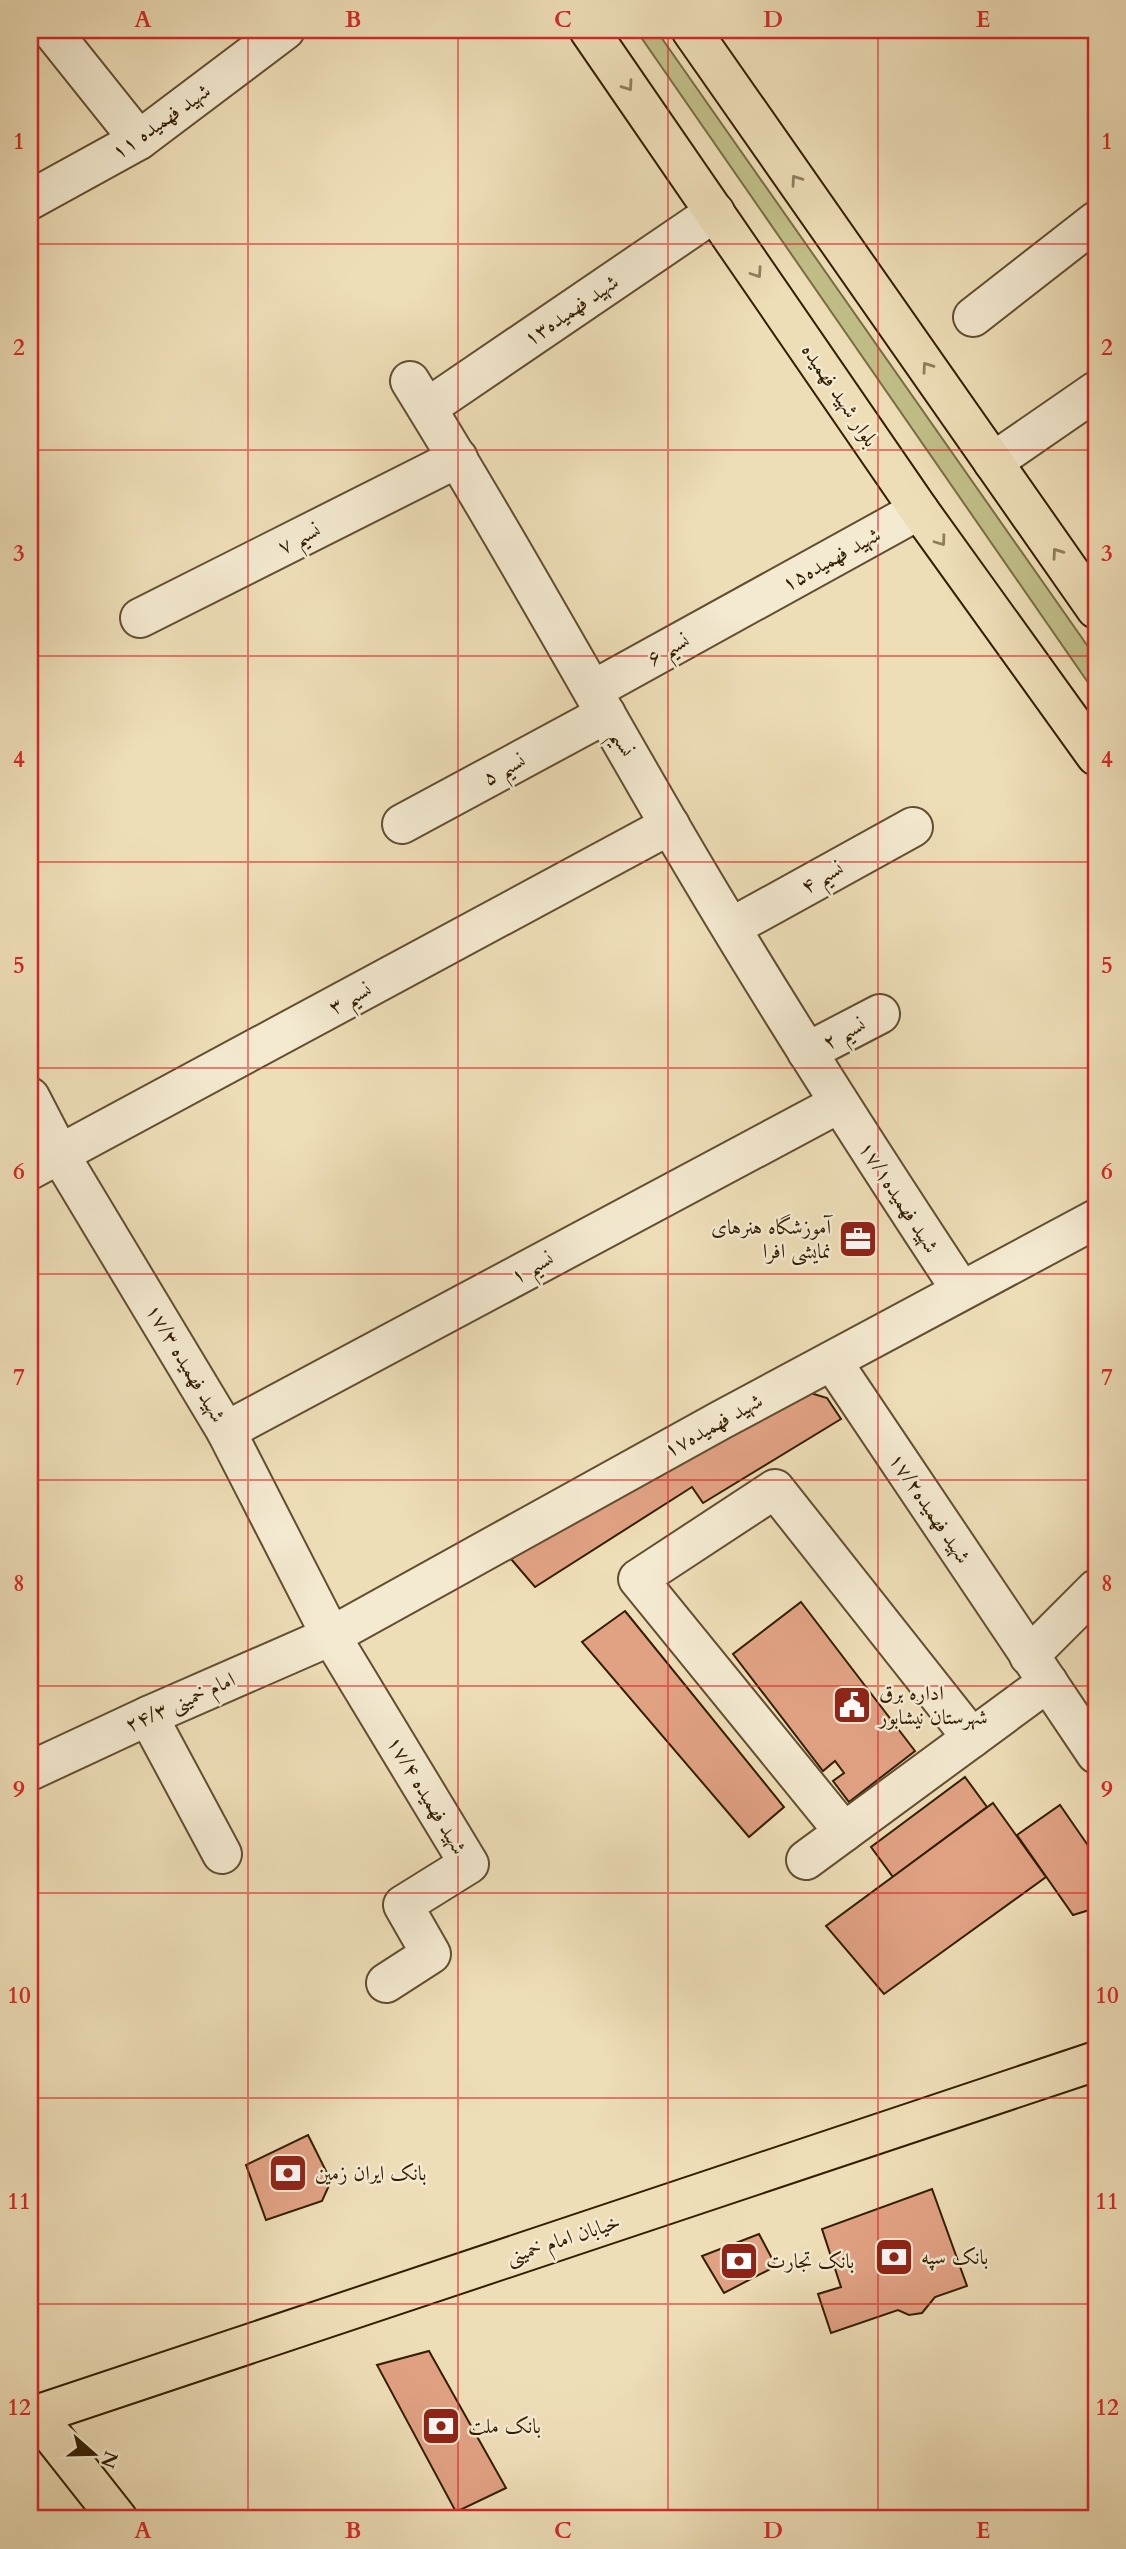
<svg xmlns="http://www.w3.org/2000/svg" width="1126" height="2549" viewBox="0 0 1126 2549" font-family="Cardo,Amiri,serif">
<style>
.green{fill:#c1bf89;stroke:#7a6e44;stroke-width:2}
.building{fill:#e1a284;stroke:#331e00;stroke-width:2}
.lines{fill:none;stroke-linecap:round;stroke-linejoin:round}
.minor-casing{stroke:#624e2e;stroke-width:42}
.major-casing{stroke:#331e00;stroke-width:42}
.minor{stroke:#f4ead1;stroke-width:38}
.major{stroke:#eedeb8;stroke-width:38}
.oneway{stroke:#907e5c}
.grid{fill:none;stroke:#d62828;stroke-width:2;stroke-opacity:0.55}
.labels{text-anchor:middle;stroke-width:5;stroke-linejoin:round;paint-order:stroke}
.street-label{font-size:21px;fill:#331e00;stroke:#f4ead1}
.poi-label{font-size:21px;fill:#331e00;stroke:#f4ead1;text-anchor:start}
.neatline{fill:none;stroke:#d62828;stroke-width:2.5}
.grid-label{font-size:23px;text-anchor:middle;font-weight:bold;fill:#d62828}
</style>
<rect width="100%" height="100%" fill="#eedeb8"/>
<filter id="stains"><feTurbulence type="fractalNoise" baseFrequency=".00286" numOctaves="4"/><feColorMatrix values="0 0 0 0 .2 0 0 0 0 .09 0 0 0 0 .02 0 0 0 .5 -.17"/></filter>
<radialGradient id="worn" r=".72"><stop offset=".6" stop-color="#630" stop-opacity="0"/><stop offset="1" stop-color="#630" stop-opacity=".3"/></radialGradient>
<path class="green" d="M636 30H656L1096 658V694Z"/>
<g class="building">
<path d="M804 1391 827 1398 841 1419 703 1503 692 1487 535 1587 511 1559Z"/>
<path d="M801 1602 915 1751 849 1802 833 1781 844 1773 835 1761 823 1771 733 1654Z"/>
<path d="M625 1611 784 1807 749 1837 582 1642Z"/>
<path d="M965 1777 987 1807 893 1877 871 1847Z"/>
<path d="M993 1803 1046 1877 884 1994 826 1926Z"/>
<path d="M1060 1805 1096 1857V1908L1073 1915 1017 1835Z"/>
<path d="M308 2135 331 2181 322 2201 266 2220 246 2165Z"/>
<path d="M932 2189 967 2286 935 2297 922 2313 909 2315 898 2310 831 2333 818 2294 841 2287 822 2229Z"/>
<path d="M759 2234 776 2266 724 2293 702 2256Z"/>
<path d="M429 2351 506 2488 456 2512 377 2365Z"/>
</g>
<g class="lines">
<g class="minor-casing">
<g id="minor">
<path d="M51 30 139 140"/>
<path d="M30 200 139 140 285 30"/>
<path d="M973 317 1096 221"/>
<path d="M410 381C500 526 583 676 669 824 761 982 860 1137 961 1290"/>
<path d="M427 408 715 212"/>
<path d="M993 462 1096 391"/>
<path d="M140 618 458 458"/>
<path d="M593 690 919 510"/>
<path d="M402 824 606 714"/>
<path d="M732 927 913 827"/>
<path d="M807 1052 880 1014"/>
<path d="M30 1097 60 1155 226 1431 331 1636 469 1864 403 1905 431 1954 386 1983"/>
<path d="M30 1170 670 825"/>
<path d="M832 1361 1096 1754"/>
<path d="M226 1431 838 1104"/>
<path d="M1029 1656 1096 1589"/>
<path d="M148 1716 222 1854"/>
<path d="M30 1771 148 1716 331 1636 721 1420 1096 1219"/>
<path d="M844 1832 638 1579 775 1489 972 1738"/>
<path d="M806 1860 1048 1682"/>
</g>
</g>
<g class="major-casing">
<g id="major">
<path d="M589 30 919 510 1096 756"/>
<path d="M691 30 1096 609"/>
<path d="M36 2415 118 2519"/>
<path d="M30 2417 1096 2061"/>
</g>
</g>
<use href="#minor" class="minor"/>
<use href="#major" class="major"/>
</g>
<defs><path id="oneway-chevron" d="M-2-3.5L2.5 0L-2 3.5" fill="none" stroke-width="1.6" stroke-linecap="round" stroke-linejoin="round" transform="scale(1.75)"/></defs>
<g class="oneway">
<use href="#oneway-chevron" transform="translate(628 86) rotate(55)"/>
<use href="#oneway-chevron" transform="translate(796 180) rotate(-125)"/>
<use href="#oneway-chevron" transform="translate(757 273) rotate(56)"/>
<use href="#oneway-chevron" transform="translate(927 367) rotate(-125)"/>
<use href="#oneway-chevron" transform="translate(941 541) rotate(54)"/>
<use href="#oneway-chevron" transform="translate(1057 553) rotate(-125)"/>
</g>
<path class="grid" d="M248 30V2519M458 30V2519M668 30V2519M878 30V2519M30 244H1096M30 450H1096M30 656H1096M30 862H1096M30 1068H1096M30 1274H1096M30 1480H1096M30 1686H1096M30 1893H1096M30 2098H1096M30 2304H1096"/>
<defs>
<g id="office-square" transform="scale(2.0125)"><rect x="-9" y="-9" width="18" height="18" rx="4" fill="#8f2418" stroke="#f4ead1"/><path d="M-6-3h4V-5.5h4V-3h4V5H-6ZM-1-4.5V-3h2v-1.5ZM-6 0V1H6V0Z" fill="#fff"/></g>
<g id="civic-square" transform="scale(2.0125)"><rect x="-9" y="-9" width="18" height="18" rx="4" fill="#8f2418" stroke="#f4ead1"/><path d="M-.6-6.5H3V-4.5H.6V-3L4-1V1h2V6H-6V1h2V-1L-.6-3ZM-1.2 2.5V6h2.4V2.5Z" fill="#fff"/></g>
<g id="bank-square" transform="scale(2.0125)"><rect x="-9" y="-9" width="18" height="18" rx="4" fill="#8f2418" stroke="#f4ead1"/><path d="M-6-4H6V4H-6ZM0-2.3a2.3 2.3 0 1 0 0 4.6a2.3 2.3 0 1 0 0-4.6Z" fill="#fff"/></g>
</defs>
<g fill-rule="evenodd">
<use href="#office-square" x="858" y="1239"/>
<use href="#civic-square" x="852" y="1705"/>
<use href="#bank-square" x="288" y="2173"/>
<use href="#bank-square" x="894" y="2257"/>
<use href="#bank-square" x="739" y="2261"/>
<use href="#bank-square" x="441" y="2426"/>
</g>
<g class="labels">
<g class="street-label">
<text transform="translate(161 121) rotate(-35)" y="7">شهید فهمیده ۱۱</text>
<text transform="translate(571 310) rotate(-34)" y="7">شهید فهمیده۱۳</text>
<text transform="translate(840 395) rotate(56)" y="7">بلوار شهید فهمیده</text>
<text transform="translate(299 538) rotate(-27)" y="7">نسیم ۷</text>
<text transform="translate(831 559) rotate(-29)" y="7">شهید فهمیده۱۵</text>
<text transform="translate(668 649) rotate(-29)" y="7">نسیم ۶</text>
<text transform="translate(623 743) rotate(60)" y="7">نسیم</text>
<text transform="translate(504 769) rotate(-28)" y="7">نسیم ۵</text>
<text transform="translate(822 877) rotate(-29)" y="7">نسیم ۴</text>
<text transform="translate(350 998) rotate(-28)" y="7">نسیم ۳</text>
<text transform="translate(844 1033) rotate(-28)" y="7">نسیم ۲</text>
<text transform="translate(899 1197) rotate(57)" y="7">شهید فهمیده۱۷/۱</text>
<text transform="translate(532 1267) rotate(-28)" y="7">نسیم ۱</text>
<text transform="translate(186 1363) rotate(59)" y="7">شهید فهمیده ۱۷/۳</text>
<text transform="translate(713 1425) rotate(-29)" y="7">شهید فهمیده۱۷</text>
<text transform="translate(930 1508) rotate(56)" y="7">شهید فهمیده۱۷/۲</text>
<text transform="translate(180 1702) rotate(-24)" y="7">امام خمینی ۲۴/۳</text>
<text transform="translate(427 1795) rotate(59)" y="7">شهید فهمیده ۱۷/۴</text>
<text transform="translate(563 2239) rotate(-18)" y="7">خیابان امام خمینی</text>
</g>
<g class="poi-label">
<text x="831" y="1234" text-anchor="end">آموزشگاه هنرهای<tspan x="831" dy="24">نمایشی افرا</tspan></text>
<text x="879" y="1700">اداره برق<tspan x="879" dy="24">شهرستان نیشابور</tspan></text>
<text x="315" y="2180">بانک ایران زمین</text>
<text x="921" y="2264">بانک سپه</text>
<text x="766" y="2268">بانک تجارت</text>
<text x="468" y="2433">بانک ملت</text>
</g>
</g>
<rect width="1126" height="2549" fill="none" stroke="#eedeb8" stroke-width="77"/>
<g transform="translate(94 2454) rotate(110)" stroke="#f4ead1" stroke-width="5" paint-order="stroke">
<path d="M0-5L12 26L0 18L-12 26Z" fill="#331e00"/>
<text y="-10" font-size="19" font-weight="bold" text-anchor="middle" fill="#331e00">N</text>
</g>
<rect x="38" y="38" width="1050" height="2472" class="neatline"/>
<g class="grid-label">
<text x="143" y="27">A</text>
<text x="353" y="27">B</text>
<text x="563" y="27">C</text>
<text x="773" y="27">D</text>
<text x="983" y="27">E</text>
<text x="19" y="149">1</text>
<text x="1107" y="149">1</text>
<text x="19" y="355">2</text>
<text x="1107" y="355">2</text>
<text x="19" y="561">3</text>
<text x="1107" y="561">3</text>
<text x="19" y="767">4</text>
<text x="1107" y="767">4</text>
<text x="19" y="973">5</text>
<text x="1107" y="973">5</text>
<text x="19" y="1179">6</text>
<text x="1107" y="1179">6</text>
<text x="19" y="1385">7</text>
<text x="1107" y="1385">7</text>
<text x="19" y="1591">8</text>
<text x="1107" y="1591">8</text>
<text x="19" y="1797">9</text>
<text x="1107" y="1797">9</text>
<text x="19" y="2003">10</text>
<text x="1107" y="2003">10</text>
<text x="19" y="2209">11</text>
<text x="1107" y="2209">11</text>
<text x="19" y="2415">12</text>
<text x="1107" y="2415">12</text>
<text x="143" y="2538">A</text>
<text x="353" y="2538">B</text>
<text x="563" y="2538">C</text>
<text x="773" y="2538">D</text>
<text x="983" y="2538">E</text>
</g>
<rect width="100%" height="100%" filter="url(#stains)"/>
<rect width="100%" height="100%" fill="url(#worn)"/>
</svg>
